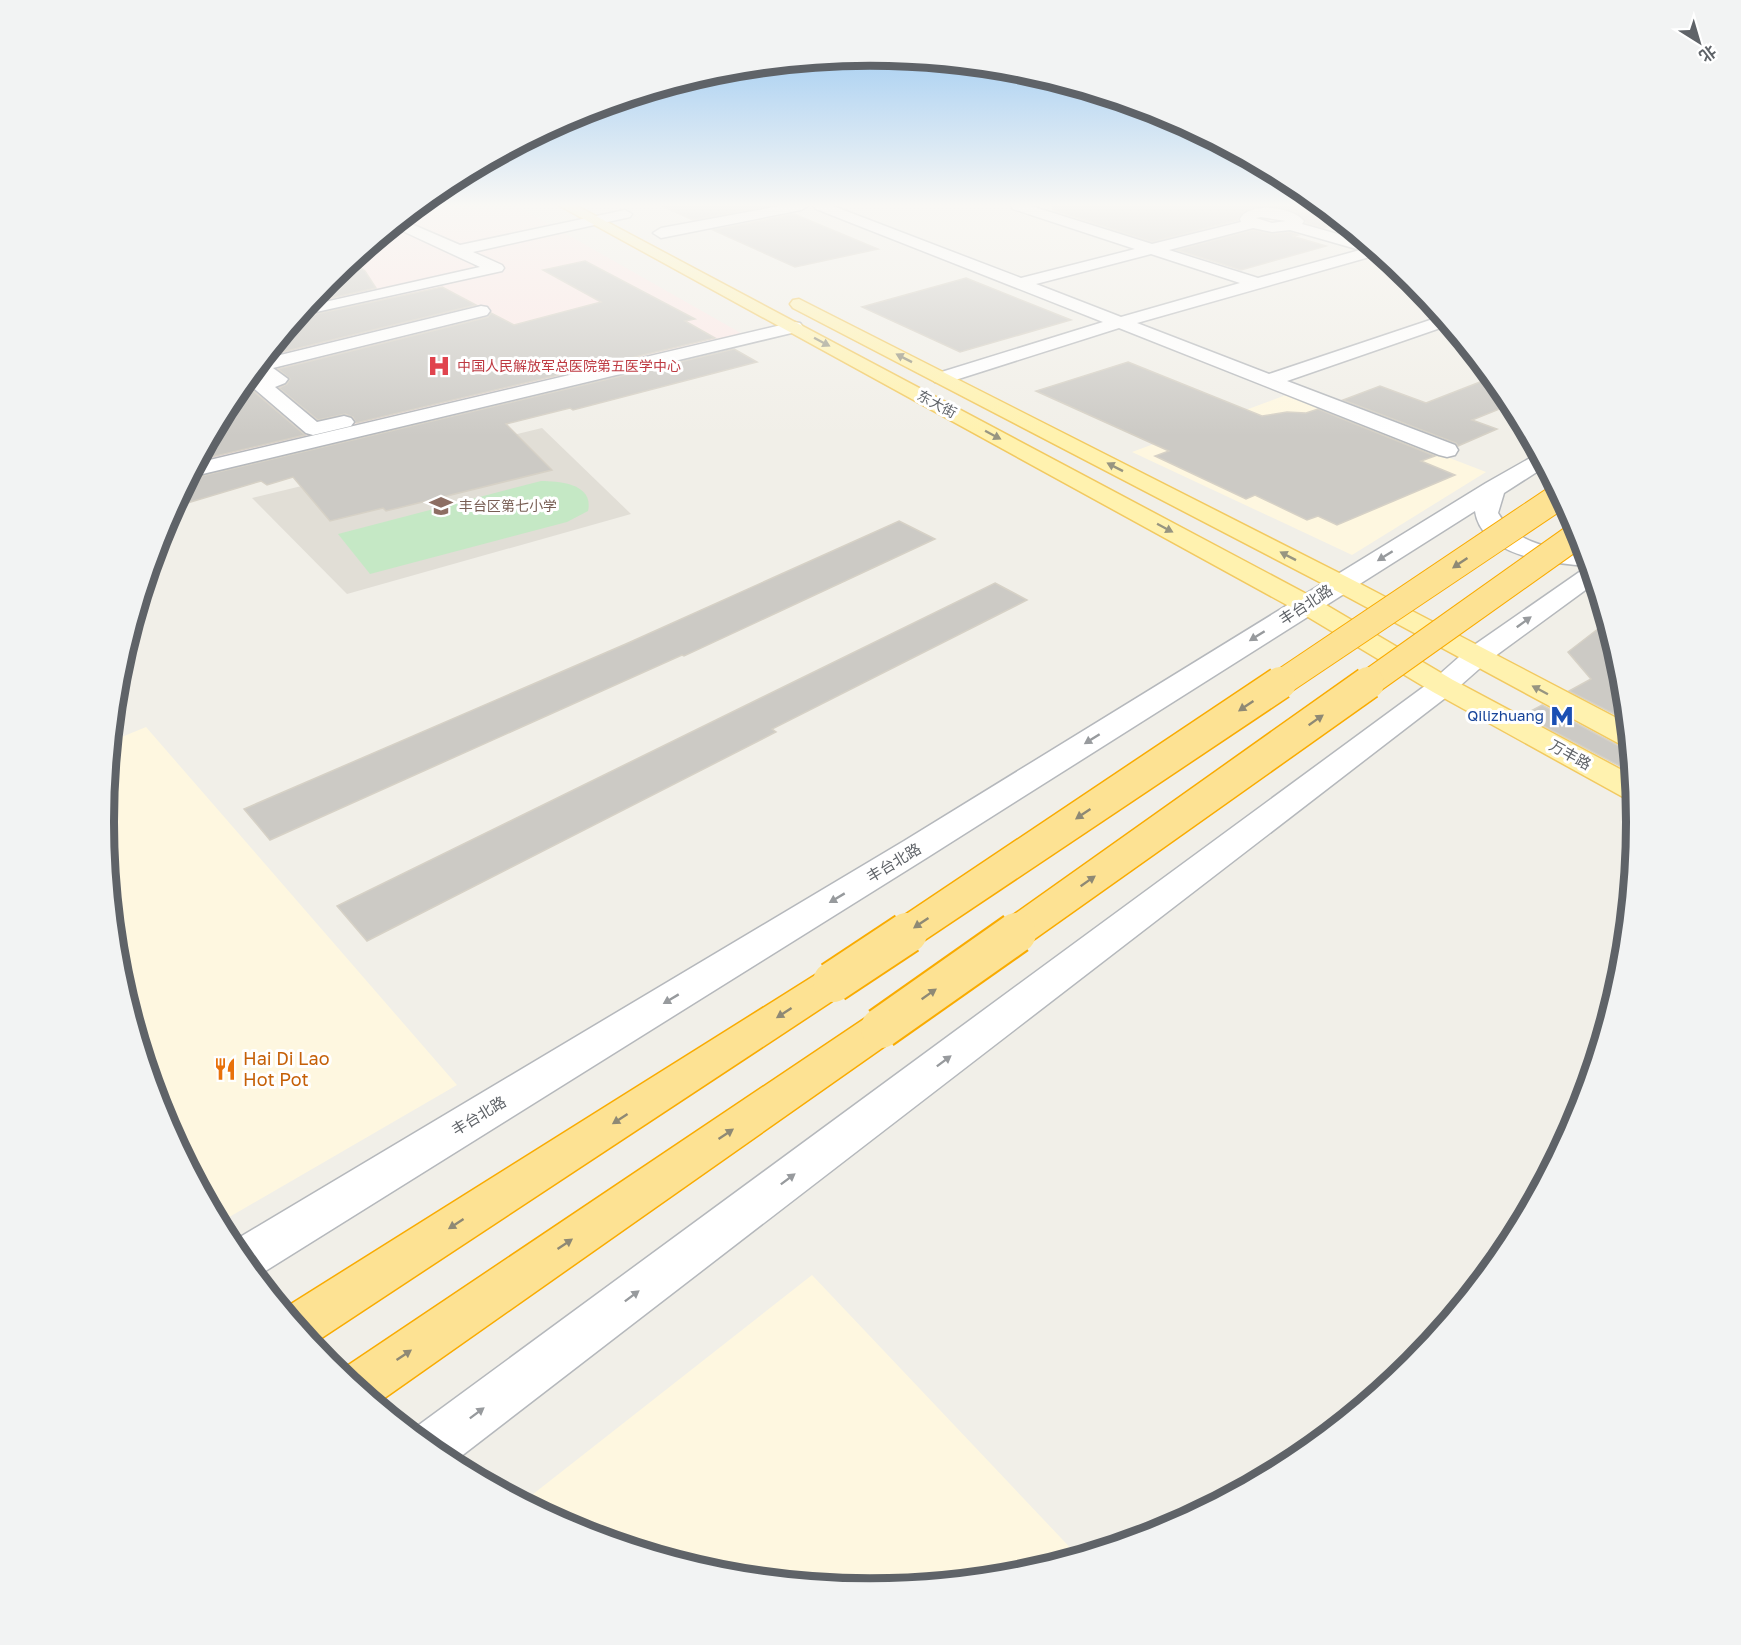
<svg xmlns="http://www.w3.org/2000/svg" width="1741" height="1645" viewBox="0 0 1741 1645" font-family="'Golos Text','Noto Sans SC',sans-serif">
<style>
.commercial{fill:#fef7e0}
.education{fill:#e1ded6}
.medical{fill:#fce8e6}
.green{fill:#c5e8c5}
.building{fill:#cccac5;stroke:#d6d1c6;stroke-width:1.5}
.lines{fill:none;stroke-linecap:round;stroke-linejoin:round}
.minor-casing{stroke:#b5b8bc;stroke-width:3}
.major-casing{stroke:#f2c960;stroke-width:3}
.highway-casing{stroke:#f9ab00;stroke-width:3}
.minor{fill:#fff;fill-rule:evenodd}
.major{fill:#fff2af;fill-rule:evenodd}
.highway{fill:#fde293;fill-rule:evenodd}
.highway-bridge-far2-casing{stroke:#f9ab00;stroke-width:28;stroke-linecap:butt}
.highway-bridge-far1-casing{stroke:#f9ab00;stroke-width:35;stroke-linecap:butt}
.highway-bridge-casing{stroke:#f9ab00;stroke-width:44;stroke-linecap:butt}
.highway-bridge-far2{stroke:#fde293;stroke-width:26}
.highway-bridge-far1{stroke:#fde293;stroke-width:32}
.highway-bridge{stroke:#fde293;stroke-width:40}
.oneway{fill:#979581}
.oneway2{fill:#979a9d}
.oneway3{fill:#8e8975}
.labels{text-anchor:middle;stroke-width:6;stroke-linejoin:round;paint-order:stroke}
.far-health-label{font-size:14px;fill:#be3a42;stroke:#fff;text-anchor:start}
.far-street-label{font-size:14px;fill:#5f6368;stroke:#fff}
.far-education-label{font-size:14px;fill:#785e54;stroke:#fff;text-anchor:start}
.street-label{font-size:15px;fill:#5f6368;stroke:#fff}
.transit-label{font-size:15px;fill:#164399;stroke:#fff;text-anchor:end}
.near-food-label{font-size:18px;fill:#c56008;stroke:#fff;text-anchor:start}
.rim{fill:none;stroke:#5f6368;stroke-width:8}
</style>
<rect width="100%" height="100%" fill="#f1efe8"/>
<g class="commercial">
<path d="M1286 395 1486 472 1352 555 1132 452Z"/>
<path d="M146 727 457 1085 219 1223 162 1116 118 972 104 822 112 741Z"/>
<path d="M812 1275 1079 1557 1020 1575 870 1589 721 1575 577 1531 523 1502Z"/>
</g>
<path class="education" d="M542 428 631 514 347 594 252 498Z"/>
<path class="medical" d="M419 206H517L746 336 195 467 233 396 328 280Z"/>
<path class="green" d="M541 481C560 481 594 484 588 511L567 522 370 574 338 534Z"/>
<g class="building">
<path d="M662 206H770L693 220Z"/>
<path d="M1053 206H1322L1343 223 1324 228 1306 223 1305 219 1291 210 1261 206 1244 211 1238 220 1152 242 1053 210Z"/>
<path d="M794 214 878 249 795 267 713 230Z"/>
<path d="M1253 230 1272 234 1290 232 1298 235 1292 236 1326 246 1241 270 1177 250Z"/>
<path d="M351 261 365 271 376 288 309 303 328 280Z"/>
<path d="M585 261 695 319 685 321 715 338 356 423 353 417 345 414 318 420 279 388 287 384 290 379 278 369 488 317 491 313 514 325 601 302 543 270Z"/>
<path d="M966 278 1071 320 960 352 862 307Z"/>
<path d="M442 287 476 305 266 356 297 318Z"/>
<path d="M734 349 757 362 573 410 570 408 506 424 552 470 386 511 383 508 330 521 293 477 267 485 261 481 174 507 189 479Z"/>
<path d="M1128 362 1262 416 1287 412 1306 413 1318 409 1435 456 1421 461 1455 475 1337 525 1318 516 1307 520 1255 495 1246 499 1155 456 1169 451 1036 391Z"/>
<path d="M251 374 258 378 252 381 250 388 305 435 199 460 233 396Z"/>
<path d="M1493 377 1512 404 1472 420 1497 429 1458 446 1456 443 1343 400 1380 386 1426 403Z"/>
<path d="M899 521 935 539 684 656 682 655 270 840 244 809 628 643Z"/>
<path d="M995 583 1027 600 772 729 776 732 367 941 337 906Z"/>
<path d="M1607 622 1623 673 1628 721 1569 691 1591 679 1568 652Z"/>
<path d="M1542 705 1617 745 1630 748 1633 773 1523 715Z"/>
</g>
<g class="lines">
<g class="minor-casing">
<g id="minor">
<path d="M780 206H808L801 210 661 238 653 233 661 228Z"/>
<path d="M814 206H833L1021 278 1135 249 1013 209 1011 206H1031L1152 244 1241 222 1240 219C1249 201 1293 207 1304 221L1302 224 1366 242 1380 254 1137 323 1269 374 1442 316 1449 325 1287 381 1455 445 1458 450 1455 455 1447 457 1439 455 1119 328 949 382H935L932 378 935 374 1103 322 816 209ZM1261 217 1286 221 1272 223 1256 218ZM1253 228 1272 232 1290 230 1360 250 1258 278 1169 250ZM1151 254 1240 283 1121 317 1036 284Z"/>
<path d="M625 210 632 214 630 217 473 252 502 265 504 268 502 271 298 316 307 306 480 267 394 227 402 220 460 245Z"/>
<path d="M481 306 487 307 490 311 487 315 273 368 288 379 285 383 275 387 317 422 344 416 351 418 354 422 351 426 313 435 306 433 251 386 254 382 263 378 252 372 264 359Z"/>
<path d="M794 322 800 323 803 327 800 331 190 477 197 463Z"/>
<path d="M1539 453 1546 466 1504 493 1498 513C1517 545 1552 549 1586 551L1595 583 1487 662 1453 692 451 1464 410 1432 412 1430 1433 680 1467 650 1588 566C1551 563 1482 557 1475 511L928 857 259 1275 255 1276 233 1248 230 1243 904 841 1486 483Z"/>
</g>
</g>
<g class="major-casing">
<g id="major">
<path d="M560 206H577L1316 599 1453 680 1633 776 1635 800 1623 797 1433 692 1298 611Z"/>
<path d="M799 299 1349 578 1628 724 1630 746 1618 743 1331 588 793 308 790 304 793 300Z"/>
</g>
</g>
<g class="highway-casing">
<g id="highway">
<path d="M833 968 846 972 852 982 846 992 314 1343 311 1344 283 1309 820 972Z"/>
<path d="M881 1013 895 1017 901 1028 895 1039 376 1404 338 1372 867 1017Z"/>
</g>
</g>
<use href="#minor" class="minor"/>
<use href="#major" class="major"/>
<use href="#highway" class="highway"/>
<g class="highway-bridge-far2-casing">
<g id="highway-bridge-far2">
<path d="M1278 685 1561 495"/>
<path d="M1366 685 1580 533"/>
</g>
</g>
<g class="highway-bridge-far1-casing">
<g id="highway-bridge-far1">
<path d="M905 934 1280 683"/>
<path d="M1014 934 1368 683"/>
</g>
</g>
<g class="highway-bridge-casing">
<g id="highway-bridge">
<path d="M833 982 907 933"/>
<path d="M881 1028 1016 933"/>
</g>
</g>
<use href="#highway-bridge-far2" class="highway-bridge-far2"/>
<use href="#highway-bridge-far1" class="highway-bridge-far1"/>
<use href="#highway-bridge" class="highway-bridge"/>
</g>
<defs><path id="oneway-solid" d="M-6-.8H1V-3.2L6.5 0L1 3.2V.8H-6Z" transform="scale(1.5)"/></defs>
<g class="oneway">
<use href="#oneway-solid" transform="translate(822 342) rotate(28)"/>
<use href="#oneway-solid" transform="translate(904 358) rotate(-153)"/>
<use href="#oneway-solid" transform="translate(993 435) rotate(28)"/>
<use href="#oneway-solid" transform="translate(1115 467) rotate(-153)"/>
<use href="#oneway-solid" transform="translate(1165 528) rotate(28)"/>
<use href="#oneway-solid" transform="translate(1288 556) rotate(-153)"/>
<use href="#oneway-solid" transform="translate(1540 690) rotate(-152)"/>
</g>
<g class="oneway2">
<use href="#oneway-solid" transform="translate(1385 556) rotate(148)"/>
<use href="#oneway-solid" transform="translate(1524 622) rotate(-36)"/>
<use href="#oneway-solid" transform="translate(1257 636) rotate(148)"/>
<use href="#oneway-solid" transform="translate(1092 739) rotate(148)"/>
<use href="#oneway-solid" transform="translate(837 898) rotate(149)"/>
<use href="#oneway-solid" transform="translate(671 999) rotate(149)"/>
<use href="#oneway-solid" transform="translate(944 1061) rotate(-37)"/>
<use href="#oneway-solid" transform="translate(788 1179) rotate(-37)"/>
<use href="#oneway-solid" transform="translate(632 1296) rotate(-37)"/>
<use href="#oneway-solid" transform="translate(477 1413) rotate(-37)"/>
</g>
<g class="oneway3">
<use href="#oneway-solid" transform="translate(1460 563) rotate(146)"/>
<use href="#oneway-solid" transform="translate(1246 706) rotate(146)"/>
<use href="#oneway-solid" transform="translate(1316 720) rotate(-35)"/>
<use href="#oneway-solid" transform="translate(1083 814) rotate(146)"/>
<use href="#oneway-solid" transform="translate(1088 881) rotate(-35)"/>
<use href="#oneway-solid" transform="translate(921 923) rotate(146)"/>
<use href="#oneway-solid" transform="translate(929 994) rotate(-35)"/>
<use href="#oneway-solid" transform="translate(784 1013) rotate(147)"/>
<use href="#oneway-solid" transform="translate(620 1119) rotate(147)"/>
<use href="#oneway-solid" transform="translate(726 1134) rotate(-34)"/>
<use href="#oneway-solid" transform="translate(456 1224) rotate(147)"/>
<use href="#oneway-solid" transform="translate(565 1244) rotate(-34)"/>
<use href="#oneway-solid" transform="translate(404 1355) rotate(-34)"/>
</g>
<linearGradient id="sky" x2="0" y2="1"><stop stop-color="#8fc3f1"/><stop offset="0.47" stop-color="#f9f8f5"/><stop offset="1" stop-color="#f9f8f5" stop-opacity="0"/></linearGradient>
<rect width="1741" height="436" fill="url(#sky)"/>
<defs>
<g id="hospital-bare" transform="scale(1.8)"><path d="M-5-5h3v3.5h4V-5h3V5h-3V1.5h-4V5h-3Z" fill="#e0444e" stroke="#fff" stroke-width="2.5" paint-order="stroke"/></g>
<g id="school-bare" transform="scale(1.8)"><path d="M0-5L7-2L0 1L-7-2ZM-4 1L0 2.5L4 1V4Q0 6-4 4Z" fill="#8d6e63" stroke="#fff" stroke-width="2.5" paint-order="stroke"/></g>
<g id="metro-bare" transform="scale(1.8)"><path d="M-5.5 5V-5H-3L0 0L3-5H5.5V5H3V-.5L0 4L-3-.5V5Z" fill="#1a4fb4" stroke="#fff" stroke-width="2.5" paint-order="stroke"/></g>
<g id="restaurant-bare" transform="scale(1.8)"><path d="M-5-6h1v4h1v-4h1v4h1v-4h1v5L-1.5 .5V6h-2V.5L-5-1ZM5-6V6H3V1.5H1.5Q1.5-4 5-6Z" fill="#e8710a" stroke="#fff" stroke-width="2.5" paint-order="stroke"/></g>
</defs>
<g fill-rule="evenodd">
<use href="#hospital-bare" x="439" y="366"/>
<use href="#school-bare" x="441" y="506"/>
<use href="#metro-bare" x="1562" y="716"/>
<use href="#restaurant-bare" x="225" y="1069"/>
</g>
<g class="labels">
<g class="far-health-label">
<text x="457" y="371">中国人民解放军总医院第五医学中心</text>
</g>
<g class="far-street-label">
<text transform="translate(937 404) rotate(28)" y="5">东大街</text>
</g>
<g class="far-education-label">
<text x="459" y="511">丰台区第七小学</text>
</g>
<g class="street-label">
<text transform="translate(1306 605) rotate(-33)" y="5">丰台北路</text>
<text transform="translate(1570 755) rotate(29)" y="5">万丰路</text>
<text transform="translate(894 863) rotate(-31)" y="5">丰台北路</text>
<text transform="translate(479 1116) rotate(-31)" y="5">丰台北路</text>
</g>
<g class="transit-label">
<text x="1544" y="721">Qilizhuang</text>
</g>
<g class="near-food-label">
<text x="243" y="1065">Hai Di Lao<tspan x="243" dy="21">Hot Pot</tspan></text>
</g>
</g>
<path d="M0 0H1741V1645H0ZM114 822a756 756 0 1 1 1512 0a756 756 0 1 1-1512 0Z" fill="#f2f3f3" fill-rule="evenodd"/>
<path class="rim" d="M114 822a756 756 0 1 1 1512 0a756 756 0 1 1-1512 0Z"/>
<g transform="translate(1699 42) rotate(143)" stroke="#ffffff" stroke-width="4.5" paint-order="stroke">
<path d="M0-4.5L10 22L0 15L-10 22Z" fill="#5f6368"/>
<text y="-9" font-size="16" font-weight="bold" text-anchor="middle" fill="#5f6368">北</text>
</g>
</svg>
